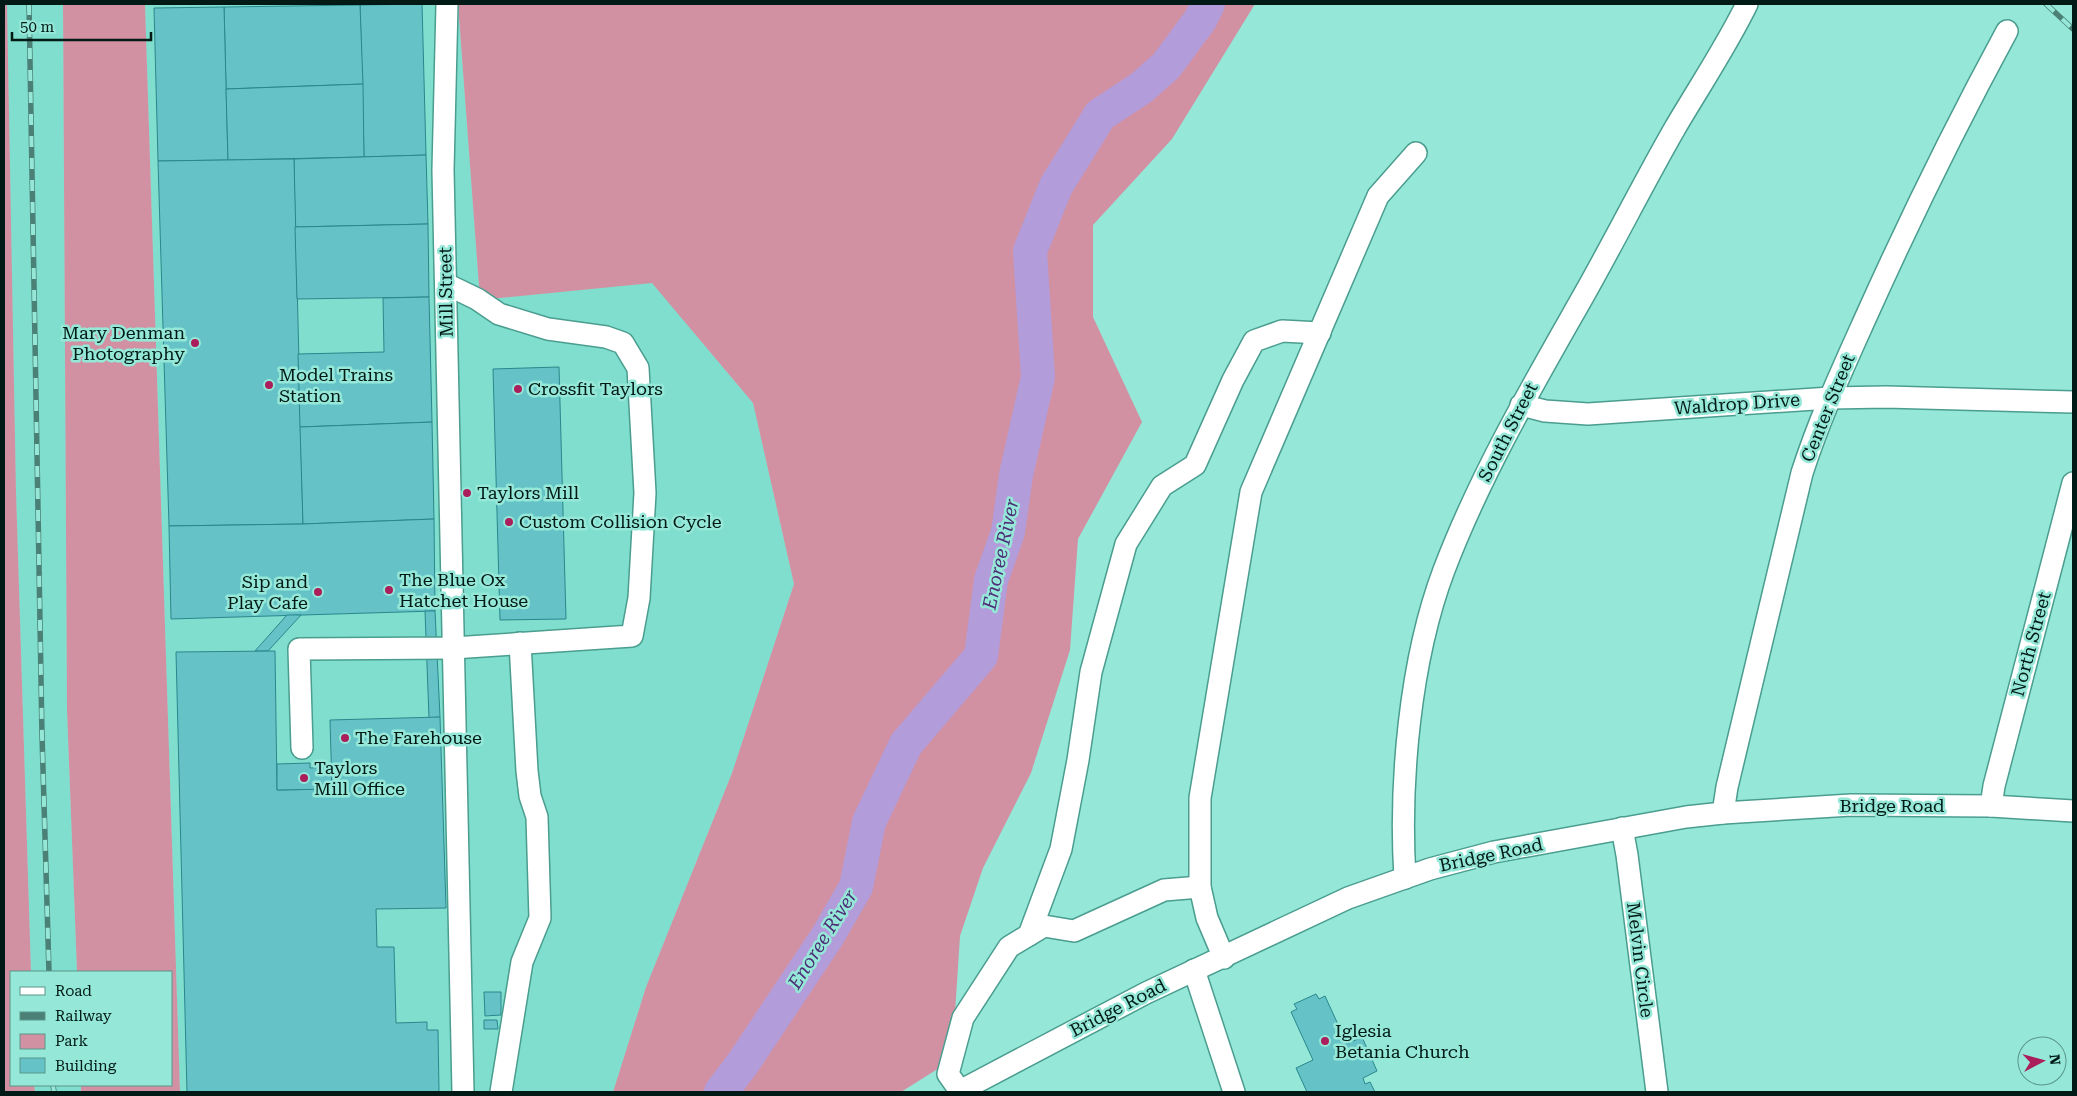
<svg xmlns="http://www.w3.org/2000/svg" width="2077" height="1096" viewBox="0 0 2077 1096" font-family="'Roboto Serif',serif">
<style>
.built{fill:#7fdecd}
.green{fill:#d191a3}
.lines{fill:none;stroke-linecap:round;stroke-linejoin:round}
.river{stroke:#b29cd9;stroke-width:34}
.building{fill:#65c3c8;stroke:#2a878c}
.minor-casing{stroke:#4a9d8f;stroke-width:24}
.minor{stroke:#fff;stroke-width:21}
.rail-casing{stroke:#4b8076;stroke-width:5.5}
.rail{stroke:#95e8d8;stroke-width:4;stroke-dasharray:11;stroke-linecap:butt}
.poi-dot{fill:#ab1e5c;stroke:#95e8d8;stroke-width:2}
.labels{text-anchor:middle;stroke-width:5;stroke-linejoin:round;paint-order:stroke}
.street-label{font-size:18px;fill:#011a16;stroke:#95e8d8}
.poi-label{font-size:18px;fill:#011a16;stroke:#95e8d8;text-anchor:start}
.water-label{font-size:19px;font-style:italic;fill:#4d2e76;stroke:#95e8d8}
</style>
<rect width="100%" height="100%" fill="#95e8d8"/>
<g class="built">
<path d="M7 4H63L67 710 77 972H31L16 491Z"/>
<path d="M145 4H458L480 300 652 282 753 403 794 584 732 773 646 987 613 1092H180Z"/>
<path d="M34 1085H81V1092H35Z"/>
</g>
<g class="green">
<path d="M4 4H7L16 491 31 972H11V1085H34L35 1092H4Z"/>
<path d="M63 4H145L180 1092H81V1085H171V972H77L67 710Z"/>
<path d="M458 4H1255L1172 139 1093 225V317L1142 422 1078 539 1070 650 1031 773 983 868 960 936 952 1060 901 1092H613L646 987 732 773 794 584 753 403 652 283 480 300Z"/>
</g>
<g class="lines">
<path class="river" d="M721 1092 743 1063 827 937 856 887 869 822 906 744 981 656 991 580 1008 532 1016 475 1038 377 1030 251 1056 186 1100 115 1141 88 1166 66 1200 20 1208 4"/>
</g>
<g class="building">
<path d="M422 4 426 155 364 157 360 5Z"/>
<path d="M360 5 363 84 226 89 224 7Z"/>
<path d="M224 7 228 160 158 161 154 8Z"/>
<path d="M363 84 364 157 228 160 226 89Z"/>
<path d="M426 155 428 224 295 227 294 159Z"/>
<path d="M294 159 303 524 169 526 158 161Z"/>
<path d="M428 224 429 297 297 299 295 227Z"/>
<path d="M429 297 432 422 300 427 298 354 384 352 383 298Z"/>
<path d="M559 367 566 619 500 620 493 369Z"/>
<path d="M432 422 434 519 303 524 300 427Z"/>
<path d="M434 519 435 611 171 619 169 526 303 524Z"/>
<path d="M425 611H435L440 717 429 718Z"/>
<path d="M287 615H301L268 651H255Z"/>
<path d="M275 651 277 790 332 789 330 720 440 717 446 908 376 909 377 947H394L396 1023 427 1022V1030H438L439 1092H187L176 652Z"/>
<path d="M310 763V768L331 767 332 789 277 790V764Z"/>
<path d="M484 992H501V1015L485 1016Z"/>
<path d="M1316 994 1319 999 1325 996 1347 1044 1362 1037 1377 1071 1363 1078 1365 1084 1370 1082 1375 1092H1307L1296 1068 1313 1060 1291 1012 1297 1009 1294 1004Z"/>
<path d="M484 1020H497L498 1029H484Z"/>
</g>
<g class="lines">
<g class="minor-casing">
<g id="minor">
<path d="M447 4 443 170 463 1092"/>
<path d="M1521 405 1545 411 1588 414 1830 398 1886 397 2073 402"/>
<path d="M302 748 299 649 453 648 632 636 639 598 645 493 638 368 623 343 606 337 548 329 499 314 477 299 446 284"/>
<path d="M1991 806 1994 786 2073 483"/>
<path d="M1723 813 1727 787 1802 473C1819 420 1842 370 1865 319 1909 221 1956 125 2007 31"/>
<path d="M1622 828 1627 855 1657 1092"/>
<path d="M1405 878C1399 782 1410 660 1444 570 1481 473 1534 383 1585 293 1616 238 1644 182 1675 128 1699 87 1726 47 1747 4"/>
<path d="M1029 935 1061 849 1078 760 1091 672 1126 544 1162 486 1195 465 1233 380 1254 341 1282 331 1320 333"/>
<path d="M1224 958 1207 918 1200 887V798L1251 492 1378 196 1416 153"/>
<path d="M1194 970 1234 1092"/>
<path d="M960 1091 948 1074 963 1018 1009 947 1044 926 1074 931 1164 890 1200 887"/>
<path d="M501 1092 522 962 540 918 537 817 530 796 527 771 520 643"/>
<path d="M958 1092 1146 993 1348 898 1430 869 1494 852 1686 817 1723 813 1851 805 1991 806 2073 811"/>
</g>
</g>
<use href="#minor" class="minor"/>
<g class="rail-casing">
<g id="rail">
<path d="M29 4 42 735 49 972"/>
<path d="M2046 4 2073 29"/>
<path d="M53 1085 54 1092"/>
</g>
</g>
<use href="#rail" class="rail"/>
</g>
<g class="poi-dot">
<circle cx="195" cy="343" r="5"/>
<circle cx="269" cy="385" r="5"/>
<circle cx="518" cy="389" r="5"/>
<circle cx="467" cy="493" r="5"/>
<circle cx="509" cy="522" r="5"/>
<circle cx="389" cy="590" r="5"/>
<circle cx="318" cy="592" r="5"/>
<circle cx="345" cy="738" r="5"/>
<circle cx="304" cy="778" r="5"/>
<circle cx="1325" cy="1041" r="5"/>
</g>
<g class="labels">
<g class="street-label">
<text transform="translate(446 292) rotate(-91)" y="6">Mill Street</text>
<text transform="translate(1737 404) rotate(-4)" y="6">Waldrop Drive</text>
<text transform="translate(1828 408) rotate(-68)" y="6">Center Street</text>
<text transform="translate(1508 432) rotate(-63)" y="6">South Street</text>
<text transform="translate(2031 644) rotate(-75)" y="6">North Street</text>
<text x="1892" y="812">Bridge Road</text>
<text transform="translate(1491 855) rotate(-12)" y="6">Bridge Road</text>
<text transform="translate(1640 960) rotate(83)" y="6">Melvin Circle</text>
<text transform="translate(1118 1008) rotate(-27)" y="6">Bridge Road</text>
</g>
<g class="poi-label">
<text x="185" y="339" text-anchor="end">Mary Denman<tspan x="185" dy="21">Photography</tspan></text>
<text x="279" y="381">Model Trains<tspan x="279" dy="21">Station</tspan></text>
<text x="528" y="395">Crossfit Taylors</text>
<text x="477" y="499">Taylors Mill</text>
<text x="519" y="528">Custom Collision Cycle</text>
<text x="399" y="586">The Blue Ox<tspan x="399" dy="21">Hatchet House</tspan></text>
<text x="308" y="588" text-anchor="end">Sip and<tspan x="308" dy="21">Play Cafe</tspan></text>
<text x="355" y="744">The Farehouse</text>
<text x="314" y="774">Taylors<tspan x="314" dy="21">Mill Office</tspan></text>
<text x="1335" y="1037">Iglesia<tspan x="1335" dy="21">Betania Church</tspan></text>
</g>
<g class="water-label">
<text transform="translate(1000 554) rotate(-78)" y="7">Enoree River</text>
<text transform="translate(822 939) rotate(-58)" y="7">Enoree River</text>
</g>
</g>
<rect width="2077" height="1096" fill="none" stroke="#011a16" stroke-width="10"/>
<rect x="10" y="971" width="162" height="115" fill="#95e8d8" stroke="#5a968a"/>
<rect x="20" y="987" width="25" height="8" fill="#ffffff" stroke="#5a968a"/>
<text x="55" y="996" font-size="15" fill="#011a16">Road</text>
<rect x="20" y="1012" width="25" height="8" fill="#4b8076" stroke="#5a968a"/>
<text x="55" y="1021" font-size="15" fill="#011a16">Railway</text>
<rect x="20" y="1034" width="25" height="15" fill="#d191a3" stroke="#5a968a"/>
<text x="55" y="1046" font-size="15" fill="#011a16">Park</text>
<rect x="20" y="1058" width="25" height="15" fill="#65c3c8" stroke="#5a968a"/>
<text x="55" y="1071" font-size="15" fill="#011a16">Building</text>
<g transform="translate(2042 1061) rotate(84)"><circle r="24" fill="#95e8d8" stroke="#5a968a"/>
<path d="M0-4L9 19L0 12L-9 19Z" fill="#ab1e5c"/>
<text y="-8" font-size="14" font-weight="bold" text-anchor="middle" fill="#011a16">N</text>
</g>
<path d="M12 32v8h139v-8" fill="none" stroke="#011a16" stroke-width="2.5"/>
<text x="20" y="32" font-size="15" fill="#011a16" stroke="#95e8d8" stroke-width="4" paint-order="stroke">50 m</text>
</svg>
